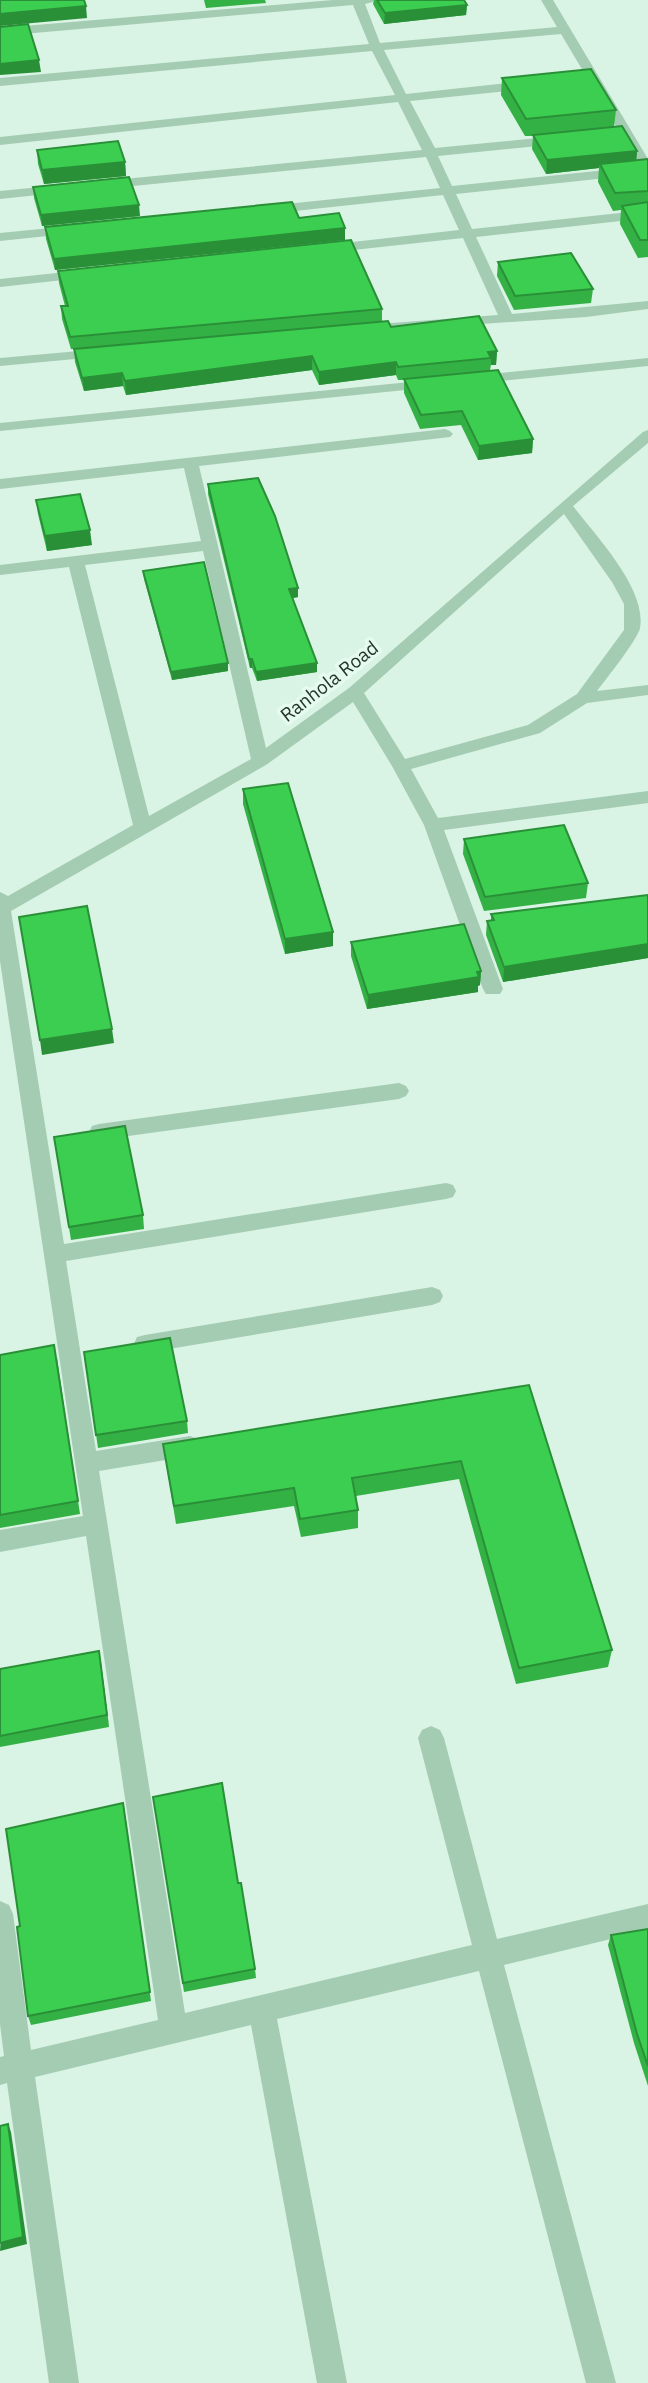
<svg xmlns="http://www.w3.org/2000/svg" width="648" height="2383" viewBox="0 0 648 2383" font-family="'IBM Plex Sans',sans-serif">
<style>
.lines{fill:none;stroke-linecap:round;stroke-linejoin:round}
.minor{fill:#a4ccb2;fill-rule:evenodd}
.wall{fill:#34b145}
.shaded-wall{fill:#2a9038}
.building{fill:#3cce50;stroke:#2a9038;stroke-width:2}
.labels{text-anchor:middle;stroke-width:7;stroke-linejoin:round;paint-order:stroke}
.street-label{font-size:19px;fill:#26372a;stroke:#e6fbef}
</style>
<rect width="100%" height="100%" fill="#d9f3e4"/>
<g class="lines">
<g class="minor">
<path d="M333 0H380L365 4 380 43 557 27 541 0H553L648 159V174L642 170 561 34 384 50 406 94 527 81 533 85 527 89 410 101 435 148 559 136 565 140 559 144 438 156 452 186 625 168 631 172 625 176 456 194 472 229 648 210V218L476 237 512 314 648 301V309L586 317 360 332 358 329 365 325 498 315 463 238 326 253 319 249 326 245 459 230 443 195 267 214 260 210 267 206 440 188 426 157 103 189 96 185 103 181 422 150 398 102 0 145V137L395 95 372 51 0 86V78L369 44 353 5 0 36V28Z"/>
<path d="M61 185 68 189 66 192 0 199V191Z"/>
<path d="M71 226 76 227V233L0 241V233Z"/>
<path d="M85 270 92 274 90 277 0 287V279Z"/>
<path d="M102 349 109 353 107 356 0 366V358Z"/>
<path d="M648 358V366L472 384 465 380 472 376Z"/>
<path d="M430 380 437 384 435 387 0 431V423Z"/>
<path d="M445 429 450 431 453 434 450 437 199 466 266 748 349 688 643 432 648 430V443L573 506C596 536 647 589 640 628 638 639 606 679 597 691L648 685V695L587 703 540 733 411 769 438 818 648 791V803L444 830 503 989 500 994H486L483 989 424 825 392 766 353 702 266 765 11 911 64 1244 446 1183 453 1185 456 1191 453 1197 446 1199 66 1261 96 1451 190 1436 198 1439 202 1446 198 1453 190 1456 99 1471 185 2013 472 1945 418 1738 422 1730 431 1726 440 1730 444 1738 497 1939 648 1904V1930L504 1965 616 2383H586L479 1971 277 2019 347 2383H317L251 2025 35 2077 79 2383H49L7 2083 0 2085V2057L4 2056 0 2024V1901L9 1905 13 1914 31 2050 158 2020 86 1536 0 1552V1530L83 1516 0 961V892L8 896 133 825 69 567 0 575V565L201 541 184 468 0 489V479ZM564 514 612 582 624 604V630L577 694 528 725 405 759 364 693ZM203 551 251 759 149 816 85 565Z"/>
<path d="M399 1083 406 1086 409 1091 406 1096 399 1099 99 1140 92 1138 89 1132 92 1126 99 1124Z"/>
<path d="M432 1287 440 1290 443 1296 440 1302 432 1305 145 1353 137 1351 134 1344 137 1337 145 1335Z"/>
</g>
</g>
<g class="wall">
<path d="M204 0H265L266 3 206 8Z"/>
<path d="M374 0H464L467 5 466 15 384 24 373 4Z"/>
<path d="M502 78 616 110 614 127 637 151 636 160 648 159V257L638 258 620 224 621 210 613 211 598 182 599 168 546 174 532 149 533 136H525L501 95Z"/>
<path d="M37 150 125 162 126 176 44 184 38 164Z"/>
<path d="M33 187 140 216 42 226 34 198Z"/>
<path d="M299 218 345 240 55 270 46 239 45 227Z"/>
<path d="M498 262 593 289 591 303 514 310 497 276Z"/>
<path d="M58 271 382 309V322L391 327 497 351 496 365H491L490 370 533 439 532 453 478 460 461 425 420 429 404 393V380H398L396 375 319 385 312 370 126 395 123 386 84 391 75 362 74 349H71L62 319 61 306H65L59 283Z"/>
<path d="M208 484 298 597 292 598 317 663V672L257 681 252 668H250L208 494Z"/>
<path d="M36 500 92 545 47 551 38 514Z"/>
<path d="M143 571 228 663V671L172 680 144 579Z"/>
<path d="M243 789 333 932V946L285 954 243 804Z"/>
<path d="M464 839 588 883 586 898 484 911 463 854Z"/>
<path d="M648 895V958L503 982 486 935 487 921 491 920V914Z"/>
<path d="M351 942 481 971 480 985 478 986V992L367 1009 351 956Z"/>
<path d="M54 1137 143 1215 144 1229 71 1240Z"/>
<path d="M84 1352 187 1421 188 1433 98 1448Z"/>
<path d="M0 1355 57 1358 80 1514 0 1528Z"/>
<path d="M529 1385 612 1650 608 1667 516 1684 459 1479 356 1496 358 1510V1528L301 1537 294 1506 176 1524 163 1444Z"/>
<path d="M101 1663 109 1727 0 1747V1669Z"/>
<path d="M153 1797 238 1883 255 1969 256 1978 184 1992Z"/>
<path d="M125 1814 151 2001 31 2025 28 2016 20 1926Z"/>
<path d="M648 1929V2086L634 2043 608 1945 611 1935Z"/>
</g>
<g class="shaded-wall">
<path d="M467 5 466 15 384 24 385 13Z"/>
<path d="M86 6 87 18 0 26V14Z"/>
<path d="M39 60 41 72 0 75V64Z"/>
<path d="M637 151 636 165 600 164 599 168 546 174 547 160Z"/>
<path d="M125 162 126 176 44 184 42 170Z"/>
<path d="M139 205 140 216 42 226 41 215Z"/>
<path d="M345 228V240L55 270 54 259Z"/>
<path d="M497 351 496 365H491V358L488 352Z"/>
<path d="M312 356V370L126 395 125 381Z"/>
<path d="M396 362V375L319 385V372Z"/>
<path d="M122 373 123 386 84 391 82 378Z"/>
<path d="M533 439 532 453 478 460 479 446Z"/>
<path d="M90 530 92 545 47 551 45 536Z"/>
<path d="M298 588V597L289 599V589Z"/>
<path d="M249 659H252V668H250Z"/>
<path d="M228 663V671L172 680 171 672Z"/>
<path d="M317 663V672L257 681 256 672Z"/>
<path d="M333 932V946L285 954V939Z"/>
<path d="M648 944V958L503 982 504 967Z"/>
<path d="M481 971 480 985 478 986V992L367 1009 368 995Z"/>
<path d="M112 1029 114 1043 42 1055 40 1040Z"/>
<path d="M99 1651 101 1663 109 1727 107 1715Z"/>
<path d="M8 2124 11 2132 27 2244 0 2251Z"/>
</g>
<g class="building">
<path d="M0 0H84L86 6 0 14Z"/>
<path d="M377 0H464L467 5 385 13Z"/>
<path d="M28 24 39 60 0 64V27Z"/>
<path d="M591 69 616 110 526 119 502 78Z"/>
<path d="M622 126 637 151 547 160 533 135Z"/>
<path d="M118 141 125 162 42 170 37 150Z"/>
<path d="M648 159V191L615 193 600 164Z"/>
<path d="M129 177 139 205 41 215 33 187Z"/>
<path d="M292 202 299 218 339 213 345 228 54 259 45 227Z"/>
<path d="M648 202V240H640L622 206Z"/>
<path d="M351 240 382 309 70 337 61 306H68L58 271Z"/>
<path d="M571 253 593 289 515 296 498 262Z"/>
<path d="M479 316 497 351 488 352 491 358 398 367 396 362 319 372 312 356 125 381 122 373 82 378 74 349 388 321 391 327Z"/>
<path d="M498 370 533 439 479 446 462 411 421 415 404 379Z"/>
<path d="M258 478 275 516 298 588 289 589 317 663 256 672 252 659H249L208 484Z"/>
<path d="M80 494 90 530 45 536 36 500Z"/>
<path d="M204 562 228 663 171 672 143 571Z"/>
<path d="M288 783 333 932 285 939 243 789Z"/>
<path d="M564 825 588 883 485 897 464 839Z"/>
<path d="M648 895V944L504 967 487 921 494 920 491 914Z"/>
<path d="M87 906 112 1029 40 1040 19 917Z"/>
<path d="M464 924 481 971 477 972 479 977 368 995 351 942Z"/>
<path d="M125 1126 143 1215 69 1227 54 1137Z"/>
<path d="M170 1338 187 1421 96 1435 84 1352Z"/>
<path d="M54 1345 78 1501 0 1515V1355Z"/>
<path d="M529 1385 612 1650 519 1668 461 1461 352 1478 358 1510 300 1519 294 1488 174 1506 163 1444Z"/>
<path d="M99 1651 107 1715 0 1736V1669Z"/>
<path d="M222 1783 238 1883H241L255 1969 183 1983 153 1797Z"/>
<path d="M123 1803 150 1992 28 2016 17 1927 20 1926 6 1829Z"/>
<path d="M648 1929V2066L637 2034 611 1935Z"/>
<path d="M8 2124 23 2237 0 2243V2126Z"/>
</g>
<g class="labels">
<g class="street-label">
<text transform="translate(329 681) rotate(-38)" y="7">Ranhola Road</text>
</g>
</g>
</svg>
